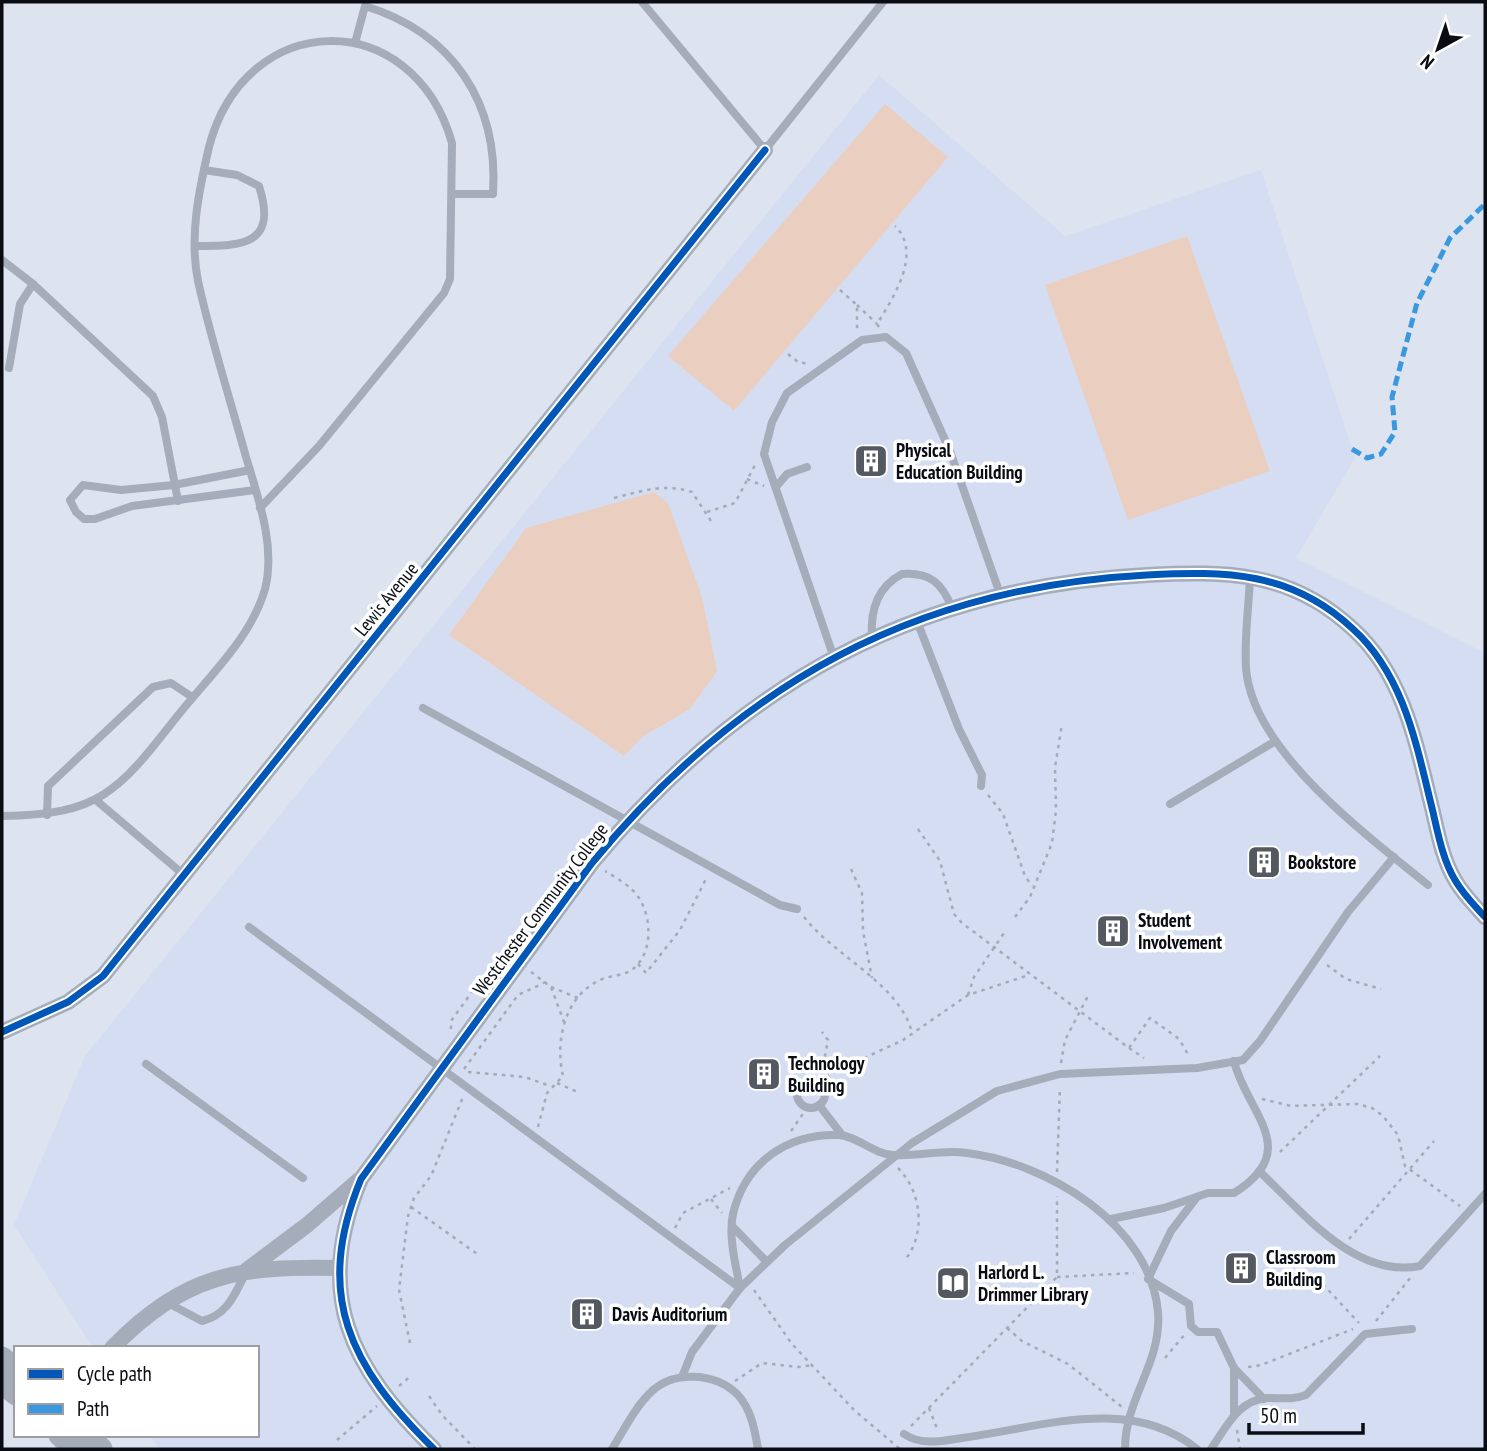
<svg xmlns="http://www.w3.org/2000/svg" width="1487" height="1451" viewBox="0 0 1487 1451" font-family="'PT Sans Narrow',sans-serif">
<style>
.built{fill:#d4ddf2}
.green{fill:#eacfc1}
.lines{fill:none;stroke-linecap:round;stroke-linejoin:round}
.path{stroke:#a5aab4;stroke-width:2.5;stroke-dasharray:3.5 5;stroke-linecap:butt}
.service{stroke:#a5acba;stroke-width:8}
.minor{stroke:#a5acba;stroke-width:16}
.secondary{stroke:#a4acba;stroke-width:23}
.quiet{stroke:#3a99de;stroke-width:5;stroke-dasharray:10 5;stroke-linecap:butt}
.cycleway-casing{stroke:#fff;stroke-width:11}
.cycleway{stroke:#0057b8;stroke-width:7}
.labels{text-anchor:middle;stroke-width:7;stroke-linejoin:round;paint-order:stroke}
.poi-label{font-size:19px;font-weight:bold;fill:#090c13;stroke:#fff;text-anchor:start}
.street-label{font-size:19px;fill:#090c13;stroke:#fff}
</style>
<rect width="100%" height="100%" fill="#dee4ef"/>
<path class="built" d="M879 75 1065 236 1261 170 1355 458 1296 558 1485 653V1449H159L150 1435H257V1348H93L14 1225 85 1056Z"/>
<g class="green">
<path d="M885 104 948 157 734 411 668 356Z"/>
<path d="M1187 236 1270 471 1128 520 1045 285Z"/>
<path d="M654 492 668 503 702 597 717 671 690 709 642 737 624 756 449 635 526 528Z"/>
</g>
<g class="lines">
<g class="path">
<path d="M840 290 857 305V330"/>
<path d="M857 305 877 324"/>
<path d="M879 327 877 324C893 298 923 253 895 226"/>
<path d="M788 354 798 362 809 364"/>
<path d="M747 479 764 486"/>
<path d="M614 498C642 491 664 483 692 492L711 521"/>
<path d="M707 512 735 503 755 465"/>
<path d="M988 795 1003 814 1025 876 1032 886"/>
<path d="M918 829 940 861 954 914 962 923 1129 1048 1150 1018 1179 1039 1189 1056"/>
<path d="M851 869 862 893 863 931 872 978"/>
<path d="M804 917C833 955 901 985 912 1033"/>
<path d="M1015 917 1030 897 1052 843 1056 810 1055 767 1062 724"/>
<path d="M638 964 646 973 680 930 707 877"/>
<path d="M1327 965 1346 979 1381 989"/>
<path d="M531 972 551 987 564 1022"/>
<path d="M551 987 578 998"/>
<path d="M968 995 974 977 1004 933"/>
<path d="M451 1029V1021L490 967 501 960"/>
<path d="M1129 1048 1144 1058"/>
<path d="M1061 1063 1065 1040 1089 994"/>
<path d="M464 1069 518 995 546 982"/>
<path d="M468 1072 525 1077 550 1086"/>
<path d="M820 1082 828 1040 822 1032"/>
<path d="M557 1083 580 1093"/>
<path d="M820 1083 832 1073 903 1040 968 995 1029 975"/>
<path d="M1262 1099 1291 1106 1357 1104 1372 1108 1383 1116 1398 1135 1405 1166 1460 1206"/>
<path d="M538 1127 547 1093 563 1076C555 1042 564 998 598 981 609 975 624 976 633 969 653 953 652 918 639 898 632 887 617 878 605 871"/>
<path d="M791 1131 807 1108"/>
<path d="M1280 1152 1380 1056"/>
<path d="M898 1168C922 1192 926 1234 905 1260"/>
<path d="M1057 1172 1060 1087"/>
<path d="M711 1199 722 1213"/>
<path d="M411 1207 480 1256"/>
<path d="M675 1228 683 1213 730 1188"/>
<path d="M1349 1239 1434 1141"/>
<path d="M1057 1277 1134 1273"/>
<path d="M1317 1278 1359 1323"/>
<path d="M754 1290 792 1344 854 1410 900 1449"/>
<path d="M1376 1321 1411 1277"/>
<path d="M1007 1328 1022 1341 1068 1364 1122 1407"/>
<path d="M410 1343 399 1290 408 1216 414 1198 431 1176 463 1097"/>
<path d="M1165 1358 1185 1334"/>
<path d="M1248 1367 1261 1365 1353 1329"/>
<path d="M735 1381 762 1363 798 1367 813 1365"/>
<path d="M399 1386 411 1376"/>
<path d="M429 1396 442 1415 475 1449"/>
<path d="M929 1408 938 1431"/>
<path d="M911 1426 1057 1277V1196"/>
<path d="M1237 1430 1240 1449"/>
<path d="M337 1440 377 1406"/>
</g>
<g class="service">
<path d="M642 2 765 150 883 2"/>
<path d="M355 43 365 6C453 33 499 103 493 194H452"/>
<path d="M196 246C243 246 278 245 259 186L237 175 204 170"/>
<path d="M2 260 33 284 153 396 162 417 178 501"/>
<path d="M9 368 20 304 33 284"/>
<path d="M250 470 174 485 121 490 83 485 70 500 76 512 84 519H95L132 506 255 490"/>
<path d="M776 487 787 474 807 467"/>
<path d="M1250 576C1249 606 1244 638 1246 668 1252 751 1367 835 1428 885"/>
<path d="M917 621 959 729 982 775 981 786"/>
<path d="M872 638C870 610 877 587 902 574 930 572 942 583 952 608"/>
<path d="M834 658 764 454 772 422 787 393 862 340 886 337 906 353 950 451 1000 594"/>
<path d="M423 708 780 905 797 909"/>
<path d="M97 801 184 875"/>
<path d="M1170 804 1274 742"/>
<path d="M47 815 48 786 153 687 171 683 192 697"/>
<path d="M2 816C99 815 118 792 175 719 206 679 251 639 265 589 276 546 258 498 246 457 230 399 211 340 198 281 189 237 199 190 209 147 245 8 413 5 452 143L450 279 444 293 319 446 260 508"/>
<path d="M249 927 740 1288"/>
<path d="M146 1064 303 1178"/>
<circle cx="811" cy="1094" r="14"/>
<path d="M819 1105 842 1135"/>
<path d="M1259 1171C1302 1211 1354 1279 1420 1266L1485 1194"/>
<path d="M1197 1197 1171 1231 1148 1279 1189 1304 1191 1326 1198 1332H1217L1234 1368 1264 1399"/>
<path d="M1111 1219 1164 1208 1208 1193H1234C1304 1150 1246 1112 1234 1061"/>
<path d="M733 1227 767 1262"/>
<path d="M740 1288C736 1266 728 1236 733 1214 745 1163 787 1133 839 1135 857 1136 873 1154 893 1155 917 1157 943 1149 967 1153 1047 1163 1150 1224 1158 1312 1162 1363 1125 1398 1125 1449"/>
<path d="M168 1303 202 1321C227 1315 234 1296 245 1274"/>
<path d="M1234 1368V1414"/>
<path d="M682 1377 692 1352 740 1288 785 1245 912 1143 997 1091 1060 1074 1197 1068 1243 1060 1260 1041 1348 912 1394 857"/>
<path d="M904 1434C922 1446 942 1441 962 1438 1039 1428 1129 1394 1197 1449"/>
<path d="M612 1449C624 1430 635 1407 652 1391 675 1370 715 1373 737 1394 751 1408 755 1431 758 1449"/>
<path d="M1211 1449C1226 1428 1238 1400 1267 1398 1281 1398 1292 1400 1306 1395L1365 1334 1412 1329"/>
</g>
<g class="minor">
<path d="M2 1032 68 1002 103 976 765 150"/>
<path d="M247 1270 307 1225 359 1180"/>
<path d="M112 1348C185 1274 238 1266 338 1268"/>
<path d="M434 1449C350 1367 313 1295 361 1179L592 863C740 684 913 587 1147 575 1226 571 1291 571 1353 629 1405 676 1417 748 1433 812 1438 834 1443 860 1455 880 1463 894 1475 906 1485 917"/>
</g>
<g class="secondary">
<path d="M2 1358 16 1370"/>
<path d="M2 1382 16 1394"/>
<path d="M60 1435 75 1449"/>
<path d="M87 1435 101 1449"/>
</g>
<path class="quiet" d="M1352 449 1367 458 1381 454 1395 432 1392 397 1417 303 1450 238 1485 204"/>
<g class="cycleway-casing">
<g id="cycleway">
<path d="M2 1032 68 1002 103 976 765 150"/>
<path d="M434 1449C350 1367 313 1295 361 1179L592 863C740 684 913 587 1147 575 1226 571 1291 571 1353 629 1405 676 1417 748 1433 812 1438 834 1443 860 1455 880 1463 894 1475 906 1485 917"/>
</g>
</g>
<use href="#cycleway" class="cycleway"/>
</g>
<defs>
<g id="building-square" transform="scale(1.75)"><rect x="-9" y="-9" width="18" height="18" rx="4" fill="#545860" stroke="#fff"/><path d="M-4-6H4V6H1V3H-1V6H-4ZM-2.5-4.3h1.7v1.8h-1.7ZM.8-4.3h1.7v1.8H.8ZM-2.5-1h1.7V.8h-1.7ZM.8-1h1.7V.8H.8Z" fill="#fff"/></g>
<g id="library-square" transform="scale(1.75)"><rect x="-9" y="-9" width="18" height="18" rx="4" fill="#545860" stroke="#fff"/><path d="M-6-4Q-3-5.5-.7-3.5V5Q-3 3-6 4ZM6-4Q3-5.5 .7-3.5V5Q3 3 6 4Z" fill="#fff"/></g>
</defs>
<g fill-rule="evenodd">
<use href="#building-square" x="871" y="461"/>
<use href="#building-square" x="1264" y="862"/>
<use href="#building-square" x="1113" y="931"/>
<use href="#building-square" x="764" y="1074"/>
<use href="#building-square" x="1241" y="1268"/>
<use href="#library-square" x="953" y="1283"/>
<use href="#building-square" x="587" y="1314"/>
</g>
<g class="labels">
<g class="poi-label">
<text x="896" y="457">Physical<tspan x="896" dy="22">Education Building</tspan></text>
<text x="1288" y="869">Bookstore</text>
<text x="1138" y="927">Student<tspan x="1138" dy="22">Involvement</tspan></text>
<text x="788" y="1070">Technology<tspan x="788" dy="22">Building</tspan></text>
<text x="1266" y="1264">Classroom<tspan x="1266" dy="22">Building</tspan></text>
<text x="978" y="1279">Harlord L.<tspan x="978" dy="22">Drimmer Library</tspan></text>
<text x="612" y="1321">Davis Auditorium</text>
</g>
<g class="street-label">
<text transform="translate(386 599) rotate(-51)" y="7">Lewis Avenue</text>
<text transform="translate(540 909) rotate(-53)" y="7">Westchester Community College</text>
</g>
</g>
<rect width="1487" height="1451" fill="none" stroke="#090c13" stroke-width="7"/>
<rect x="14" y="1346" width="245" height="91" fill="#ffffff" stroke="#9d9ea1" stroke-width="2"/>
<rect x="28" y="1369" width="35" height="10" fill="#0057b8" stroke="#9d9ea1" stroke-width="2"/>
<text x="77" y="1381" font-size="21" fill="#090c13">Cycle path</text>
<rect x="28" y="1404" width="35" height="10" fill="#3a99de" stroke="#9d9ea1" stroke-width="2"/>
<text x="77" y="1416" font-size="21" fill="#090c13">Path</text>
<g transform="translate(1438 49) rotate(220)" stroke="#ffffff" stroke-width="5" paint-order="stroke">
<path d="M0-5L12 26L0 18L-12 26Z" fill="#090c13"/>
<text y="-10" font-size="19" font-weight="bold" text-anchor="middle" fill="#090c13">N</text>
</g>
<path d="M1249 1423v10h114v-10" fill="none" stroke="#090c13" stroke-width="3.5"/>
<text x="1260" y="1423" font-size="21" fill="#090c13" stroke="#ffffff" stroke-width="5" paint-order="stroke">50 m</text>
</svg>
